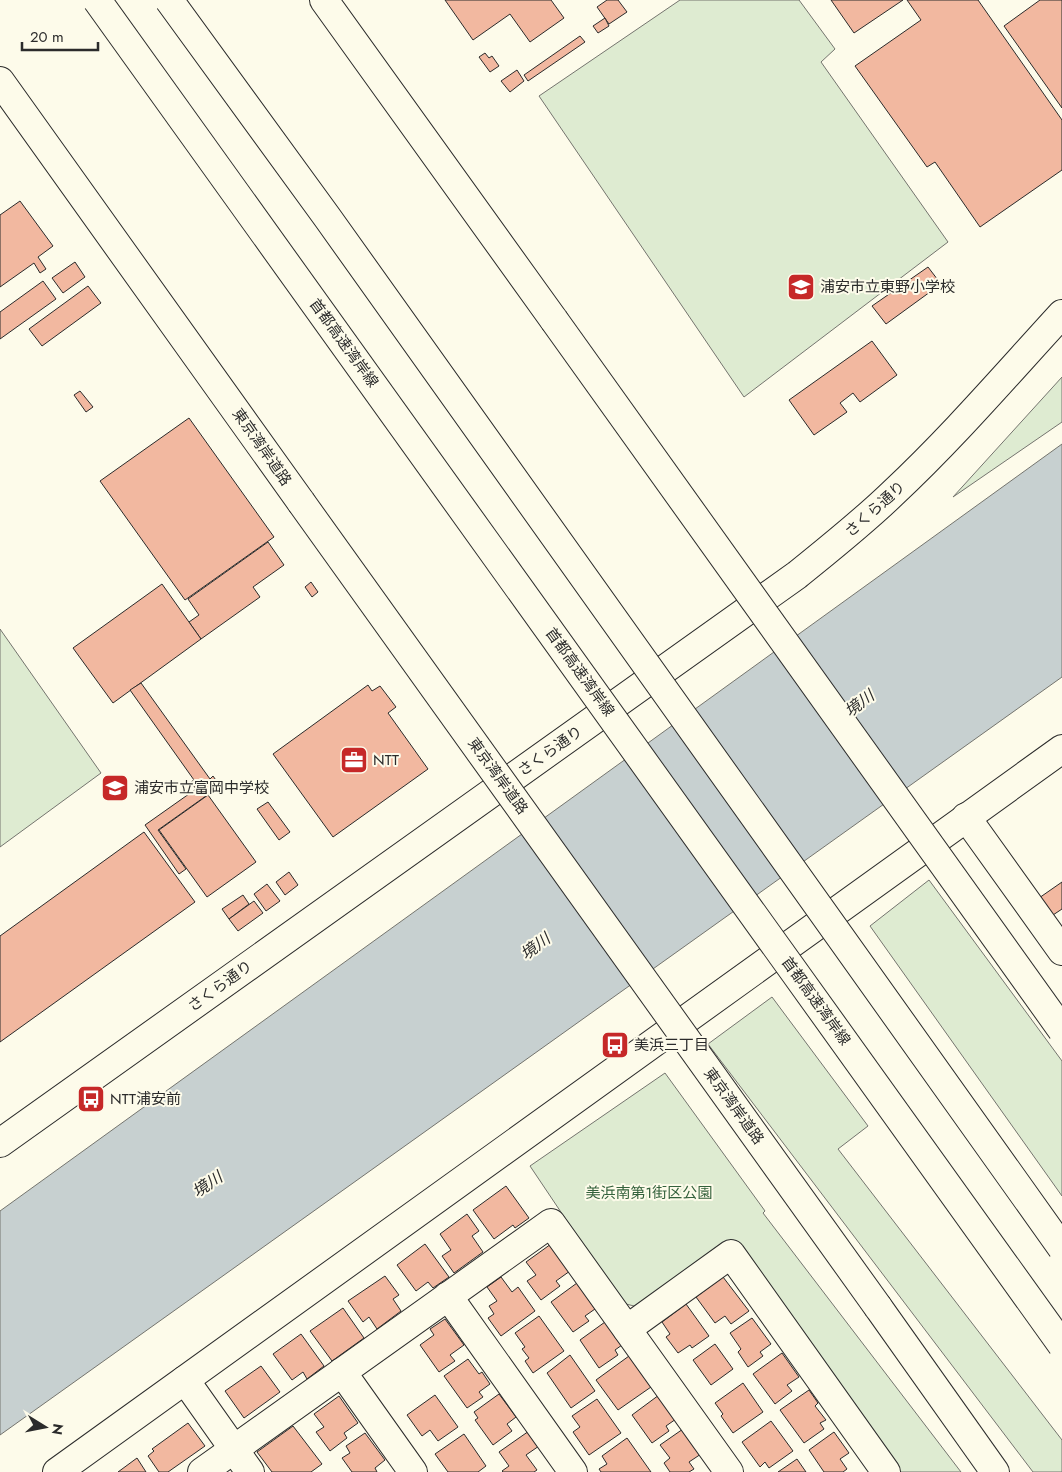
<svg xmlns="http://www.w3.org/2000/svg" width="1062" height="1472" viewBox="0 0 1062 1472" font-family="Jost,'Noto Sans JP',sans-serif">
<style>
.green{fill:#deebd1;stroke:#74746e}
.water{fill:#c7d0d0;stroke:#74746e}
.building{fill:#f2b8a0;stroke:#2b2b2b}
.lines{fill:none;stroke-linecap:round;stroke-linejoin:round}
.minor-casing{stroke:#2b2b2b;stroke-width:30}
.highway-casing{stroke:#2b2b2b;stroke-width:30}
.minor{stroke:#fdfbea;stroke-width:28}
.highway{stroke:#fdfbea;stroke-width:28}
.highway-bridge-casing{stroke:#2b2b2b;stroke-width:30;stroke-linecap:butt}
.highway-bridge{stroke:#fdfbea;stroke-width:28}
.labels{text-anchor:middle;stroke-width:4;stroke-linejoin:round;paint-order:stroke}
.poi-label{font-size:15px;fill:#2b2b2b;stroke:#fdfbea;text-anchor:start}
.street-label{font-size:15px;fill:#2b2b2b;stroke:#fdfbea}
.park-label{font-size:15px;fill:#34623c;stroke:#fdfbea}
.water-label{font-size:16px;font-style:italic;fill:#2b2b2b;stroke:#fdfbea}
</style>
<rect width="100%" height="100%" fill="#fdfbea"/>
<g class="green">
<path d="M680 0H799L835 49 821 62 948 242 744 397 539 96Z"/>
<path d="M1062 377V422L953 497Z"/>
<path d="M0 629 101 773 0 847Z"/>
<path d="M929 880 1062 1061V1196L870 926Z"/>
<path d="M772 997 868 1126 838 1149 1062 1440V1472H1033L708 1044Z"/>
<path d="M665 1073 765 1211 763 1213 961 1472H883L718 1247 638 1307 622 1303 530 1166Z"/>
</g>
<path class="water" d="M1062 444V677L0 1435V1211Z"/>
<g class="building">
<path d="M445 0H551L564 18 530 42 510 14 473 40Z"/>
<path d="M607 0H618L627 12 609 24 597 7Z"/>
<path d="M831 0H903L854 33Z"/>
<path d="M907 0H978L1062 120V170L980 227 935 162 927 167 855 66 921 20Z"/>
<path d="M1040 0H1062V108L1004 26Z"/>
<path d="M605 18 609 26 598 33 593 26Z"/>
<path d="M580 36 585 42 528 81 524 75Z"/>
<path d="M485 53 489 58 492 56 499 66 490 72 479 57Z"/>
<path d="M517 70 524 81 510 92 501 81Z"/>
<path d="M20 201 53 246 38 257 46 269 40 273 34 263 0 287V215Z"/>
<path d="M75 262 85 277 63 293 52 278Z"/>
<path d="M928 267 941 284 886 324 872 306Z"/>
<path d="M43 281 56 299 0 339V312Z"/>
<path d="M88 286 101 303 42 346 29 329Z"/>
<path d="M872 341 897 375 860 402 853 393 840 403 847 412 814 435 789 400Z"/>
<path d="M80 391 93 407 86 412 74 395Z"/>
<path d="M189 418 274 537 185 600 100 481Z"/>
<path d="M268 542 284 565 253 587 260 597 201 639 189 622 199 615 188 599Z"/>
<path d="M311 582 318 592 312 597 305 587Z"/>
<path d="M162 584 201 639 113 703 73 648Z"/>
<path d="M141 683 210 779 213 776 220 786 158 830 186 869 179 874 145 825 196 789 191 782 194 780 130 690Z"/>
<path d="M368 685 372 691 380 686 396 707 388 713 428 769 333 837 273 754Z"/>
<path d="M208 795 256 862 207 897 159 830Z"/>
<path d="M268 802 290 832 279 840 257 809Z"/>
<path d="M144 832 195 902 0 1042V936Z"/>
<path d="M289 872 298 885 285 895 276 882Z"/>
<path d="M1062 882V909L1053 915 1039 898Z"/>
<path d="M267 884 280 901 266 911 254 894Z"/>
<path d="M243 895 249 904 229 919 222 909Z"/>
<path d="M254 901 263 913 238 931 229 919Z"/>
<path d="M506 1186 529 1218 515 1228 513 1225 494 1239 473 1210Z"/>
<path d="M467 1214 479 1231 472 1236 483 1252 454 1273 442 1256 451 1250 440 1234Z"/>
<path d="M425 1244 449 1277 433 1288 428 1282 416 1291 397 1265Z"/>
<path d="M551 1244 570 1271 556 1281 560 1286 541 1300 527 1281 536 1275 526 1262Z"/>
<path d="M385 1276 399 1295 393 1299 401 1311 377 1329 369 1317 363 1322 348 1301Z"/>
<path d="M501 1277 512 1292 518 1287 535 1311 501 1336 488 1318 494 1314 489 1306 497 1301 487 1287Z"/>
<path d="M723 1277 749 1311 731 1324 725 1316 715 1323 696 1297Z"/>
<path d="M577 1283 595 1309 585 1316 589 1321 573 1332 551 1302Z"/>
<path d="M686 1304 709 1336 692 1348 690 1345 678 1353 666 1337 670 1334 662 1322Z"/>
<path d="M343 1308 364 1338 332 1361 310 1331Z"/>
<path d="M539 1316 564 1351 533 1373 525 1361 529 1358 522 1349 525 1347 515 1333Z"/>
<path d="M752 1318 771 1344 760 1352 763 1356 748 1367 738 1352 741 1349 730 1333Z"/>
<path d="M445 1319 464 1345 450 1355 455 1361 439 1372 420 1345 434 1335 430 1329Z"/>
<path d="M605 1322 622 1345 615 1350 618 1355 599 1368 580 1340Z"/>
<path d="M301 1334 324 1366 307 1379 303 1372 292 1380 273 1354Z"/>
<path d="M715 1344 733 1369 711 1385 693 1360Z"/>
<path d="M782 1353 799 1377 787 1385 792 1391 775 1404 753 1374Z"/>
<path d="M570 1355 595 1391 571 1408 547 1373Z"/>
<path d="M629 1356 651 1387 618 1410 596 1380Z"/>
<path d="M468 1359 479 1374 482 1372 490 1384 479 1392 483 1397 467 1408 444 1376Z"/>
<path d="M261 1366 280 1392 244 1418 225 1391Z"/>
<path d="M743 1383 763 1412 733 1433 721 1416 723 1414 715 1403Z"/>
<path d="M809 1390 818 1403 815 1406 826 1420 820 1423 824 1429 804 1443 780 1410Z"/>
<path d="M499 1394 516 1417 507 1424 512 1431 493 1445 475 1420 478 1418 474 1412Z"/>
<path d="M435 1395 458 1427 438 1441 430 1430 422 1436 407 1415Z"/>
<path d="M659 1395 676 1419 666 1426 669 1431 652 1443 632 1415Z"/>
<path d="M339 1396 358 1423 344 1433 347 1438 330 1451 316 1432 324 1427 314 1414Z"/>
<path d="M597 1399 621 1433 589 1455 573 1432 580 1427 572 1416Z"/>
<path d="M771 1421 793 1451 769 1468 765 1462 760 1467 742 1442Z"/>
<path d="M188 1423 205 1446 168 1472H159L148 1456 154 1451 152 1449Z"/>
<path d="M293 1426 322 1464 311 1472H272L257 1452Z"/>
<path d="M683 1429 701 1454 689 1462 694 1469 689 1472H670L664 1463 670 1458 660 1445Z"/>
<path d="M529 1431 539 1446 526 1455 537 1470 534 1472H503L502 1471 509 1466 499 1452Z"/>
<path d="M834 1432 849 1453 840 1459 847 1469 843 1472H824L809 1450Z"/>
<path d="M365 1433 385 1460 375 1468 377 1472H352L342 1458 350 1453 346 1446Z"/>
<path d="M464 1434 486 1466 478 1472H448L435 1454Z"/>
<path d="M627 1438 651 1472H601L599 1469 607 1464 602 1456Z"/>
<path d="M137 1458 146 1472H118Z"/>
<path d="M797 1459 806 1472H778Z"/>
</g>
<g class="lines">
<g class="minor-casing">
<g id="minor">
<path d="M966 817 1062 951"/>
<path d="M0 1143 797 575C829 549 862 523 892 494 952 438 1006 375 1062 314"/>
<path d="M448 1296 573 1472"/>
<path d="M627 1329 731 1254 886 1472"/>
<path d="M342 1372 413 1472"/>
<path d="M185 1380 250 1472"/>
<path d="M57 1472 1062 749"/>
<path d="M202 1472 551 1223 729 1472"/>
</g>
</g>
<g class="highway-casing">
<g id="highway">
<path d="M324 0 554 320"/>
<path d="M0 81 301 502"/>
<path d="M878 1307 995 1472"/>
</g>
</g>
<use href="#minor" class="minor"/>
<use href="#highway" class="highway"/>
<g class="highway-bridge-casing">
<g id="highway-bridge">
<path d="M97 0 1062 1345"/>
<path d="M169 0 327 217 1062 1248"/>
<path d="M554 320 1062 1030"/>
<path d="M301 502 878 1307"/>
</g>
</g>
<use href="#highway-bridge" class="highway-bridge"/>
</g>
<defs>
<g id="school-square" transform="scale(1.4375)"><rect x="-9" y="-9" width="18" height="18" rx="4" fill="#c62828" stroke="#fdfbea"/><path d="M0-5L7-2L0 1L-7-2ZM-4 1L0 2.5L4 1V4Q0 6-4 4Z" fill="#fff"/></g>
<g id="office-square" transform="scale(1.4375)"><rect x="-9" y="-9" width="18" height="18" rx="4" fill="#c62828" stroke="#fdfbea"/><path d="M-6-3h4V-5.5h4V-3h4V5H-6ZM-1-4.5V-3h2v-1.5ZM-6 0V1H6V0Z" fill="#fff"/></g>
<g id="bus-square" transform="scale(1.4375)"><rect x="-9" y="-9" width="18" height="18" rx="4" fill="#c62828" stroke="#fdfbea"/><path d="M-5-6H5V4H4V6H2V4H-2V6H-4V4H-5ZM-3.5-4V0h7V-4ZM-3.5 1.2v1.5H-2V1.2ZM2 1.2v1.5H3.5V1.2Z" fill="#fff"/></g>
</defs>
<g fill-rule="evenodd">
<use href="#school-square" x="801" y="287"/>
<use href="#office-square" x="354" y="760"/>
<use href="#school-square" x="115" y="788"/>
<use href="#bus-square" x="615" y="1045"/>
<use href="#bus-square" x="91" y="1099"/>
</g>
<g class="labels">
<g class="poi-label">
<text x="820" y="292">浦安市立東野小学校</text>
<text x="373" y="765">NTT</text>
<text x="134" y="793">浦安市立富岡中学校</text>
<text x="634" y="1050">美浜三丁目</text>
<text x="110" y="1104">NTT浦安前</text>
</g>
<g class="street-label">
<text transform="translate(344 343) rotate(54)" y="5">首都高速湾岸線</text>
<text transform="translate(262 447) rotate(55)" y="5">東京湾岸道路</text>
<text transform="translate(875 509) rotate(-42)" y="5">さくら通り</text>
<text transform="translate(580 672) rotate(54)" y="5">首都高速湾岸線</text>
<text transform="translate(550 751) rotate(-35)" y="5">さくら通り</text>
<text transform="translate(498 776) rotate(54)" y="5">東京湾岸道路</text>
<text transform="translate(220 986) rotate(-36)" y="5">さくら通り</text>
<text transform="translate(816 1001) rotate(54)" y="5">首都高速湾岸線</text>
<text transform="translate(734 1106) rotate(54)" y="5">東京湾岸道路</text>
</g>
<g class="park-label">
<text x="649" y="1198">美浜南第1街区公園</text>
</g>
<g class="water-label">
<text transform="translate(859 703) rotate(-37)" y="6">境川</text>
<text transform="translate(535 946) rotate(-37)" y="6">境川</text>
<text transform="translate(207 1184) rotate(-35)" y="6">境川</text>
</g>
</g>
<g transform="translate(45 1427) rotate(100)" stroke="#fdfbea" stroke-width="4" paint-order="stroke">
<path d="M0-4L9 19L0 12L-9 19Z" fill="#2b2b2b"/>
<text y="-8" font-size="14" font-weight="bold" text-anchor="middle" fill="#2b2b2b">N</text>
</g>
<path d="M22 42v8h76v-8" fill="none" stroke="#2b2b2b" stroke-width="2.5"/>
<text x="30" y="42" font-size="15" fill="#2b2b2b" stroke="#fdfbea" stroke-width="4" paint-order="stroke">20 m</text>
</svg>
